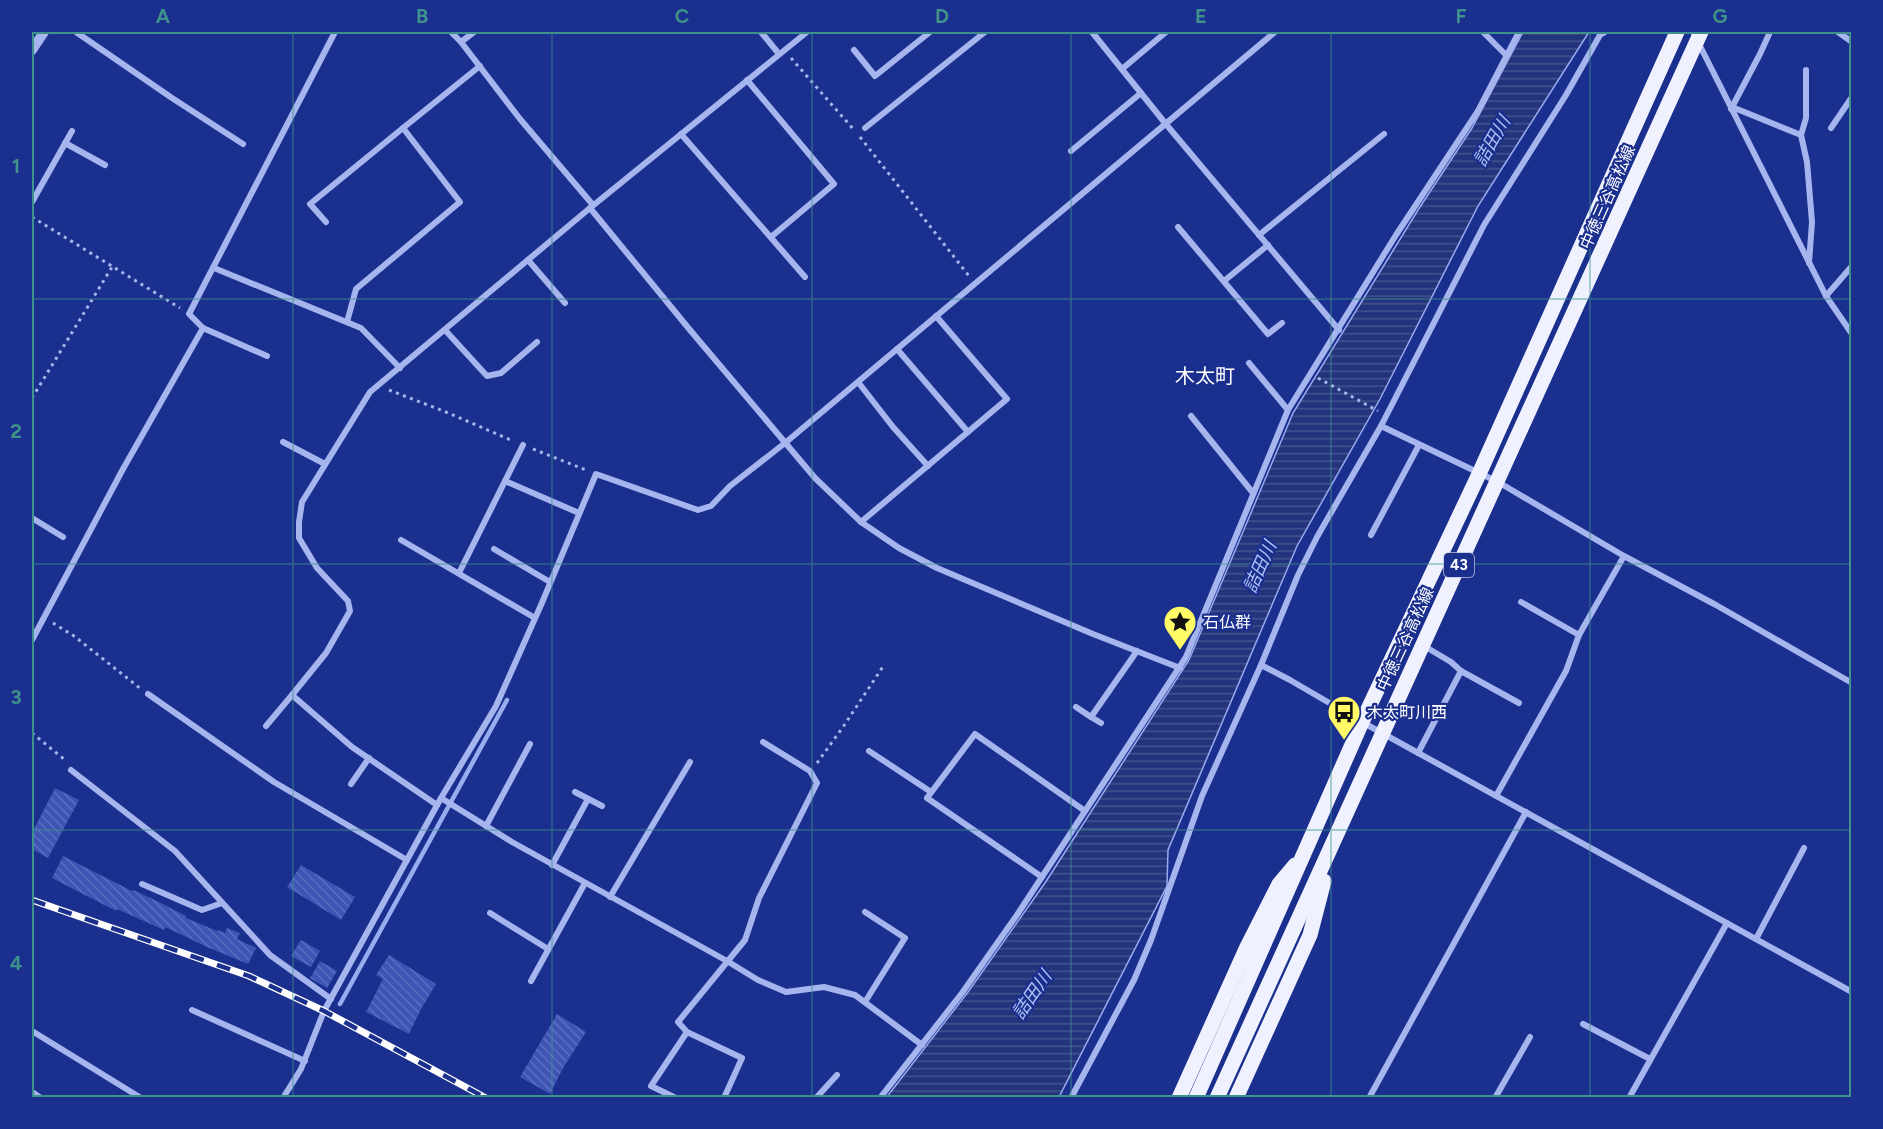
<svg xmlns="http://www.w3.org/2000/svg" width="1883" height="1129" viewBox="0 0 1883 1129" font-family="Figtree,'Noto Sans JP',sans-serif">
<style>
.water{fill:url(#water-rules);stroke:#9aacf0;stroke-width:1.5}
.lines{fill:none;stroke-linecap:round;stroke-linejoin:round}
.stream{stroke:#9aacf0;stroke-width:4.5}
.building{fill:url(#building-back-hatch)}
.path{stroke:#a7b5ee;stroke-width:3;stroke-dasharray:3 4.5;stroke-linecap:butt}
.minor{stroke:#a7b5ee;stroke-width:6}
.tertiary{stroke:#a7b5ee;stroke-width:10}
.primary{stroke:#eff1ff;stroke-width:15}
.rail-casing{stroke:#fff;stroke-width:7}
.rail{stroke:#1a2f8e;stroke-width:4.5;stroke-dasharray:14;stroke-linecap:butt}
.grid{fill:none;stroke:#3f918b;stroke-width:1.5;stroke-opacity:0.55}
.labels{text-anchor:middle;stroke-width:4.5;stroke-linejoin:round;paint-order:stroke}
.shield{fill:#1a2f8e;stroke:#bac1dd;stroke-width:1.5}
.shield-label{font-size:15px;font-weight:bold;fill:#fff}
.street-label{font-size:16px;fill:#fff;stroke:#1a2f8e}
.poi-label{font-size:16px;fill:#fff;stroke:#1a2f8e;text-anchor:start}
.water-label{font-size:18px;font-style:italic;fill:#b3c1f5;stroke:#1a2f8e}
.quarter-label{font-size:20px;fill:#fff;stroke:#1a2f8e}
.neatline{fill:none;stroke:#3f918b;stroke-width:2}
.grid-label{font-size:20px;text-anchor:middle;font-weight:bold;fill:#3f918b}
</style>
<defs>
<pattern id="water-rules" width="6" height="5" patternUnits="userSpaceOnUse" patternTransform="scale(1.5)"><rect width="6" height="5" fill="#24347c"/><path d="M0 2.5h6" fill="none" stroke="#455290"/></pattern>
<pattern id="building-back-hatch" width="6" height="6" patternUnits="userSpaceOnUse" patternTransform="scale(1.5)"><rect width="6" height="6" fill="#3e55b5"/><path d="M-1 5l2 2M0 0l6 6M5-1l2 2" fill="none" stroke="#5b6ec0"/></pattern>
</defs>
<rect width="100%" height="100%" fill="#1a2f8e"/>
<path class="water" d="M1523 32H1589L1478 206 1380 399 1297 546 1168 850 1167 886 1059 1097 886 1098 968 992 1045 883 1189 660 1293 413 1418 210 1472 128Z"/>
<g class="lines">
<path class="stream" d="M340 1004 507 700"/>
</g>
<g class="building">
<path d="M55 788 79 800 48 858 32 849V833Z"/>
<path d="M63 856 132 891 133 890 155 900 186 916V918L217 931 218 930 225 933 227 928 240 933 237 939 256 948 248 964 207 947 165 927 164 930 117 909 116 911 52 878Z"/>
<path d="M301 865 355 897 341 920 287 887Z"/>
<path d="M301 940 320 951 311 967 291 956Z"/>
<path d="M389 955 436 984 421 1009 409 1034 366 1012 383 979 376 975Z"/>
<path d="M320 961 337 971 327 988 310 978Z"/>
<path d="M557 1014 586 1032 563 1068 550 1094 520 1077Z"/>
</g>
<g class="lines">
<g class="path">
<path d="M791 58 854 130"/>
<path d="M860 137 969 276"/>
<path d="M32 217 180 308"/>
<path d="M1318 378 1378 411"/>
<path d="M389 390 446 412 513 441"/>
<path d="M32 398 112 267"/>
<path d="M533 449 586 470"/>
<path d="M53 623 74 636 141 689"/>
<path d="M32 733 65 760"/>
<path d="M817 763 843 727 884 665"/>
</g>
<g class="minor">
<path d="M76 32 172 98 243 144"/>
<path d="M451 32 461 42 520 119 593 205"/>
<path d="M761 32 779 54"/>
<path d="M1092 32 1165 123 1339 330"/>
<path d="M1483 32 1506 55"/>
<path d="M1693 32 1826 296 1852 334"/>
<path d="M1838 32 1852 42"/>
<path d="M461 42 474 32"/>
<path d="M854 50 875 76 930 32"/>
<path d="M1122 69 1166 32"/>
<path d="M1806 70V118L1801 135 1807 162 1812 222 1809 263"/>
<path d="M747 80 834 184 771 237"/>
<path d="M1732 107 1801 135"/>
<path d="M1731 109 1760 54 1770 32"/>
<path d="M865 128 985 32"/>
<path d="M1831 128 1852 97"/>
<path d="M681 134 805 277"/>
<path d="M65 143 105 165"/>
<path d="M1071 151 1141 93"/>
<path d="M32 202 72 131"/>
<path d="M590 208 690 330 815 478 861 522 899 548 937 568 1093 634 1180 668"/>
<path d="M326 222 310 204 403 128"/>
<path d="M1178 227 1268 334 1282 323"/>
<path d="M1259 235 1384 134"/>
<path d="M528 260 565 303"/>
<path d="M214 268 361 328 400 368"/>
<path d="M1224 281 1268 245"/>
<path d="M1826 296 1852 266"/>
<path d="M347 322 356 289 460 202 403 128 480 66"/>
<path d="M203 328 189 314 335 32"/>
<path d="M445 330 487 376 501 373 537 342"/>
<path d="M897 349 968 432"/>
<path d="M1249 363 1288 410"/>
<path d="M858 382 893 427 928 466"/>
<path d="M1191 416 1253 493"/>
<path d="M1381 426 1498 482 1624 556 1716 605 1852 683"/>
<path d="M283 442 325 464"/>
<path d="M505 481 579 513"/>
<path d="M32 518 63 537"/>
<path d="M861 522 1007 399 936 316"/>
<path d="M1371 535 1419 445"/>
<path d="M401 540 535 618"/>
<path d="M494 549 550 582"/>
<path d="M459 573 523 445"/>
<path d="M1521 602 1579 635"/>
<path d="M32 640 123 469 203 328 267 356"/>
<path d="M1424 646 1451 662 1461 671 1519 703"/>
<path d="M1261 665 1290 680 1362 722 1852 992"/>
<path d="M148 694 274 782 407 860"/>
<path d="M292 695 326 653 350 611 348 601 317 568 299 538V522L302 502 370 392 590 208 807 32"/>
<path d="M1076 707 1091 717 1137 651"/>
<path d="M1091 717 1101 723"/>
<path d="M266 726 292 695 352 747 437 805"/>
<path d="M869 751 931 792"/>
<path d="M1418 753 1461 671"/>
<path d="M71 770 175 851 270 955 331 999"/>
<path d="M351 784 369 758"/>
<path d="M575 792 602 806"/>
<path d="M1496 796 1566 671 1579 635 1624 556"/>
<path d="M441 798 512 842 727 961 758 980 786 992 824 987 855 995 922 1045"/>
<path d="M486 826 530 744"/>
<path d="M552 865 588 799"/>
<path d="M1042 877 927 798 975 734 1085 811"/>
<path d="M142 884 202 910 222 903"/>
<path d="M610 897 690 762"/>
<path d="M490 913 548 949"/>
<path d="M1756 939 1804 848"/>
<path d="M531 981 585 883"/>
<path d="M865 1002 905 938 865 912"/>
<path d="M192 1010 305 1061"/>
<path d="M1583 1024 1650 1059"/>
<path d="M32 1031 141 1098"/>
<path d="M32 1092 41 1098"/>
<path d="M283 1098 301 1069 324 1011 441 798 496 706 541 605 596 474 698 510 711 506 730 486 785 443 1275 32"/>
<path d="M676 1098 651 1086 687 1032"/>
<path d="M724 1098 742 1058 687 1032 678 1022 745 940 759 898 817 783 810 771 763 742"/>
<path d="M816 1098 837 1075"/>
<path d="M880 1098 962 993 1017 915 1186 657 1288 410 1396 235 1478 111 1519 32"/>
<path d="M1071 1098 1134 980 1151 940 1202 796 1261 665 1298 575 1317 537 1381 426 1484 225 1566 95 1600 35 1605 32"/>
<path d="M1369 1098 1526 812"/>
<path d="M1495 1098 1530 1037"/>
<path d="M1629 1098 1727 923"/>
<path d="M1851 1098 1852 1096"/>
</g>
<path class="tertiary" d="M32 50 44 32"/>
<g class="primary">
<path d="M1179 1098 1246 949 1279 884 1295 865"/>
<path d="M1196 1098 1362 722 1479 474 1677 32"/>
<path d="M1217 1098 1701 32"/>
<path d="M1236 1098 1310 935 1324 881"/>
</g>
<g class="rail-casing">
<path id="rail" d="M32 900 249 976 324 1011 486 1098"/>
</g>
<use href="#rail" class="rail"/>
</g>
<path class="grid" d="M293 32V1098M552 32V1098M812 32V1098M1071 32V1098M1331 32V1098M1590 32V1098M32 299H1852M32 564H1852M32 830H1852"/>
<defs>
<g id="sight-pin" transform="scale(1.725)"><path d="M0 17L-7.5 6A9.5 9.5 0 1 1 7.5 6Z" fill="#fffa65" stroke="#1a2f8e"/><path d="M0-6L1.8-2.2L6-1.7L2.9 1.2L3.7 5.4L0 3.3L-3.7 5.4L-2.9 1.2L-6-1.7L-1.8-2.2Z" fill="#111"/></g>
<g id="bus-pin" transform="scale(1.725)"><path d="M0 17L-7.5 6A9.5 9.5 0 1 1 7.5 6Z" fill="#fffa65" stroke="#1a2f8e"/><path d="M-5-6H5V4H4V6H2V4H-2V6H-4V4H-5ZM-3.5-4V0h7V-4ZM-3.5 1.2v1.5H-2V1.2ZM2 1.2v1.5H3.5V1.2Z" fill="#111"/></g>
</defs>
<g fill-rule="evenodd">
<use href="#sight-pin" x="1180" y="622"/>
<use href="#bus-pin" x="1344" y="712"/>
</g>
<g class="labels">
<rect class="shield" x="1444" y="553" width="30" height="24" rx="4.5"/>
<g class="shield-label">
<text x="1459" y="570">43</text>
</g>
<g class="street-label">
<text transform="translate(1607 197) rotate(-66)" y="6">中徳三谷高松線</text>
<text transform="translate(1405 639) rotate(-65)" y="6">中徳三谷高松線</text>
</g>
<g class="poi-label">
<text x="1203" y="628">石仏群</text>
<text x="1367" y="718">木太町川西</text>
</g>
<g class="water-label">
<text transform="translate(1492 141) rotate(-60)" y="6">詰田川</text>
<text transform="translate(1260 567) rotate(-66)" y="6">詰田川</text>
<text transform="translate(1032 995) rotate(-55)" y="6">詰田川</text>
</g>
<g class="quarter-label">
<text x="1205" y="383">木太町</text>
</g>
</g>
<rect width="1883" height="1129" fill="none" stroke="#1a2f8e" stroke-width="66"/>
<rect x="33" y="33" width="1817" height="1063" class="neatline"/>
<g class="grid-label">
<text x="163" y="23">A</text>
<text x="422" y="23">B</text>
<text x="682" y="23">C</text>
<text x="942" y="23">D</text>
<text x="1201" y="23">E</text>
<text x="1461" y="23">F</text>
<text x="1720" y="23">G</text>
<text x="16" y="173">1</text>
<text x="16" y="438">2</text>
<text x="16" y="704">3</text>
<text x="16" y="970">4</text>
</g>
</svg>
